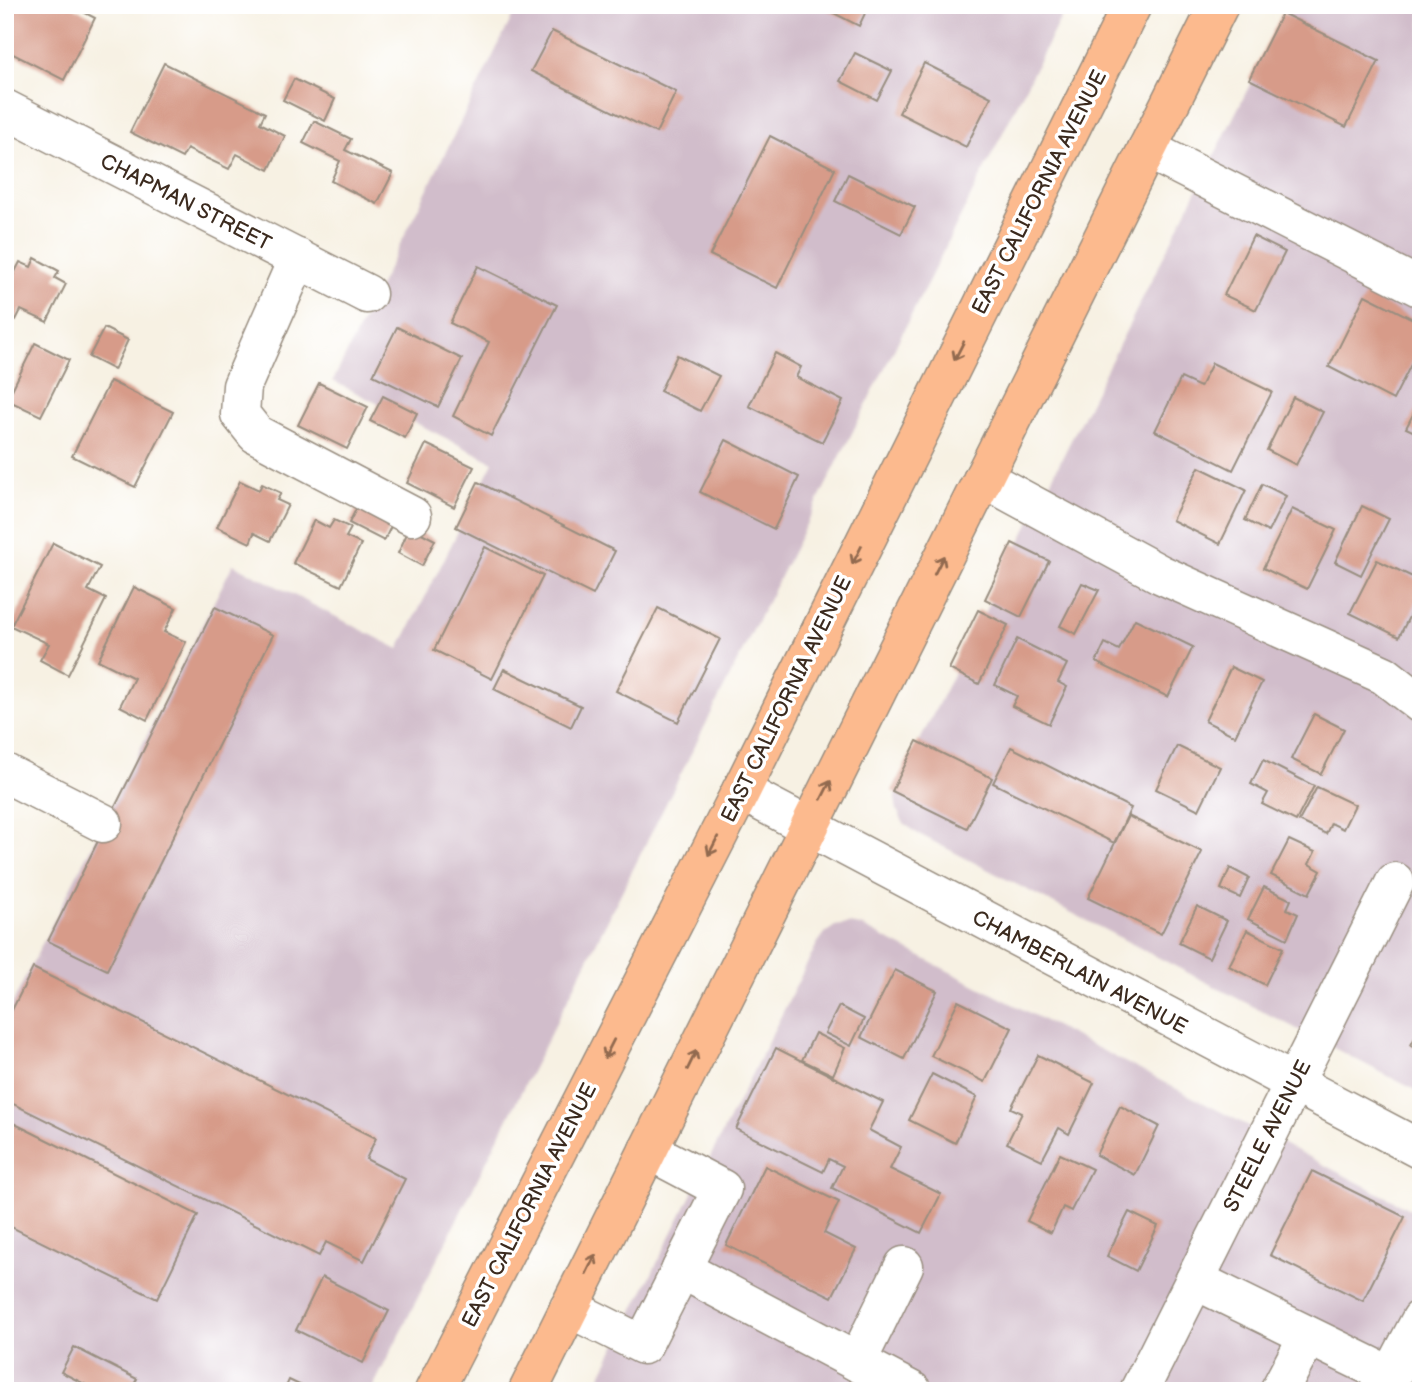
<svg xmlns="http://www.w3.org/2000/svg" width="1426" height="1396" viewBox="0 0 1426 1396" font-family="'Balsamiq Sans',sans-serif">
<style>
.industrial{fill:#d1bdcb}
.building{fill:#d79b89}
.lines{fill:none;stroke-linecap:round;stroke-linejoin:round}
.minor-casing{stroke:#998e80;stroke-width:41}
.major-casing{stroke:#998e80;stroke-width:41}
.minor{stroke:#fff;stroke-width:38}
.major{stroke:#fcba8e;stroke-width:38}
.oneway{stroke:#926b50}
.labels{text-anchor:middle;stroke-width:7;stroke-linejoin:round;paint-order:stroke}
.street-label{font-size:21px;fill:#3b2a1e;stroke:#fff}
</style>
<rect width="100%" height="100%" fill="#fff"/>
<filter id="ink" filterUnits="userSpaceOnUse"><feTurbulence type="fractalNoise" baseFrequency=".0143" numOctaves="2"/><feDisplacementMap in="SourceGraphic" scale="14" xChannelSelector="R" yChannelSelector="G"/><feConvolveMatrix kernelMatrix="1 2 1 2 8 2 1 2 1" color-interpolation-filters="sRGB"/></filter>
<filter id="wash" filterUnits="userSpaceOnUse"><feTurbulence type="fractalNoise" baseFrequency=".00686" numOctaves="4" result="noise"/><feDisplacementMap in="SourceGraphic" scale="28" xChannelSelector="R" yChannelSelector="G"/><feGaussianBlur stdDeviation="1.57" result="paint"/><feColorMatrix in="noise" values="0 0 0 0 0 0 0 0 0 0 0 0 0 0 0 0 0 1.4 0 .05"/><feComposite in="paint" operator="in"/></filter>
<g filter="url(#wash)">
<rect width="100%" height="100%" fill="#f7f1e3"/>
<g class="industrial">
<path d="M518 5H1067L371 1391H5V1018L233 564 399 649 493 462 333 381Z"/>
<path d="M1290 5H1421V1093L913 831 903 822 897 810 895 798 898 784Z"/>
<path d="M848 924 861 926 1421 1215V1391H593L817 944 825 933 835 926Z"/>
</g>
<g id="blocks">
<g class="building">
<path d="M5 5H70L95 18 64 80 5 50Z"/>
<path d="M818 5H869L859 26Z"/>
<path d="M1282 13 1379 61 1346 127 1249 79Z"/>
<path d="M552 31 676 92 656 133 531 71Z"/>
<path d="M855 53 892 71 877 100 840 81Z"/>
<path d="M164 63 265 113 260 123 285 136 269 170 237 154 229 169 187 149 182 158 130 132Z"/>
<path d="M924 63 991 97 966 147 899 113Z"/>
<path d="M294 79 335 99 325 121 283 100Z"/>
<path d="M314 121 351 139 345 150 393 173 377 204 331 181 340 161 303 143Z"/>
<path d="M770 136 835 169 777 288 710 255Z"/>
<path d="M848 174 915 207 901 234 835 201Z"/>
<path d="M1253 236 1285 252 1256 310 1224 295Z"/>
<path d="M35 258 59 271 55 278 66 284 47 322 21 310 16 320 5 314V291L20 262 31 267Z"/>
<path d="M478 266 557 305 491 436 453 416 489 342 450 323Z"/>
<path d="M1365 295 1421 323V345L1393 400 1329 367Z"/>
<path d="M397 327 462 359 438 407 373 375Z"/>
<path d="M104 328 128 340 114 370 89 357Z"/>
<path d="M35 343 69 360 41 416 7 400Z"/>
<path d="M775 353 801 367 796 377 843 401 822 442 749 406Z"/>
<path d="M677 355 719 376 700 411 660 391Z"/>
<path d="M1212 363 1272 392 1233 470 1155 431 1181 378 1200 387Z"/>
<path d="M110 381 173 412 135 487 72 456Z"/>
<path d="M319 383 368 407 347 449 298 425Z"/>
<path d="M383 396 417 413 405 438 370 421Z"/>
<path d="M1293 397 1323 412 1296 465 1267 450Z"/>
<path d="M1421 399V435L1406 428Z"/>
<path d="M726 440 799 477 774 529 700 492Z"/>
<path d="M426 444 474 467 454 507 407 483Z"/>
<path d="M1199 467 1246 490 1220 544 1172 520Z"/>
<path d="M240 481 259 490 262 484 281 493 277 500 288 505 270 541 254 533 250 543 217 527Z"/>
<path d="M478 482 615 551 593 595 456 527Z"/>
<path d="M1262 484 1286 496 1268 532 1245 520Z"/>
<path d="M358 505 393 522 384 541 349 523Z"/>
<path d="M1362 506 1389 519 1361 575 1335 562Z"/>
<path d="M1292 509 1336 530 1307 589 1263 568Z"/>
<path d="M314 520 329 528 334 520 351 528 346 537 361 544 341 586 293 563Z"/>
<path d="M410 527 435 540 422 566 398 553Z"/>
<path d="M53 543 100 567 88 590 106 599 68 675 40 660 49 644 11 626Z"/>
<path d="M1012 543 1049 561 1021 617 985 599Z"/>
<path d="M485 547 543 576 492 679 434 650Z"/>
<path d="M1377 560 1421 581V593L1399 637 1350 613Z"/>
<path d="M1082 583 1099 590 1076 634 1060 626Z"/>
<path d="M134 587 176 608 164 632 186 642 147 720 120 706 134 678 98 660Z"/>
<path d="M215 607 273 635 107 970 48 941Z"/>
<path d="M658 608 720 639 678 722 616 691Z"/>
<path d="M978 610 1008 625 979 684 949 669Z"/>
<path d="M1135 619 1193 647 1168 697 1096 662 1105 643 1119 650Z"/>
<path d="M1017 639 1067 664 1058 682 1067 687 1049 724 1012 706 1017 696 995 685Z"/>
<path d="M1231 667 1262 682 1235 736 1205 721Z"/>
<path d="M504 669 581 706 571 727 494 689Z"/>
<path d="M1314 714 1344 729 1321 774 1291 759Z"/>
<path d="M917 741 992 778 967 828 892 791Z"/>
<path d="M1177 746 1220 767 1199 810 1156 789Z"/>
<path d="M1011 747 1131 808 1114 843 993 783Z"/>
<path d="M1263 760 1314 786 1296 821 1262 804 1268 793 1251 784Z"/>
<path d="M1317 787 1355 805 1343 829 1331 823 1326 834 1299 821Z"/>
<path d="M1128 816 1202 852 1161 934 1088 898Z"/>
<path d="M1289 840 1315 852 1309 864 1321 871 1309 894 1271 875Z"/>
<path d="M1230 868 1249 878 1240 898 1221 889Z"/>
<path d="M1264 887 1291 900 1287 909 1298 914 1287 939 1248 919Z"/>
<path d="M1197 906 1227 921 1209 958 1179 943Z"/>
<path d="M1247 930 1283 948 1265 985 1229 966Z"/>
<path d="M33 968 376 1138 366 1159 405 1179 364 1261 326 1242 319 1256 5 1100V1024Z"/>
<path d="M895 970 937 991 904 1059 861 1037Z"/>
<path d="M958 1001 1012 1028 985 1082 931 1056Z"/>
<path d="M839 1006 864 1019 851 1046 825 1033Z"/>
<path d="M1421 1026V1050L1411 1045Z"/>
<path d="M815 1033 845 1048 833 1075 802 1060Z"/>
<path d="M776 1048 883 1102 869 1130 901 1147 890 1169 941 1194 921 1233 832 1188 843 1166 829 1159 823 1172 736 1129Z"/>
<path d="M1038 1055 1094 1083 1069 1134 1059 1128 1042 1160 1007 1143 1022 1113 1011 1108Z"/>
<path d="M932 1074 977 1097 955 1143 909 1120Z"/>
<path d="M1120 1106 1159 1126 1135 1175 1096 1155Z"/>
<path d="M5 1119 198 1215 157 1299 5 1224Z"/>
<path d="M1060 1154 1092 1169 1071 1211 1063 1207 1051 1233 1027 1221Z"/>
<path d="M765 1166 839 1202 824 1233 856 1249 832 1297 726 1245Z"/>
<path d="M1312 1171 1405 1217 1363 1301 1270 1255Z"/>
<path d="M1129 1212 1158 1226 1136 1271 1107 1256Z"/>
<path d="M322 1277 389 1311 363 1363 296 1330Z"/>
<path d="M74 1347 137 1379 130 1391H98L61 1372Z"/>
<path d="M289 1380 312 1391H284Z"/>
</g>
</g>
</g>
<g filter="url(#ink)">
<use href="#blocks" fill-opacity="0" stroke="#998e80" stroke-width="2"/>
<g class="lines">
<g class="minor-casing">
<g id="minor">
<path d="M5 109 367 294"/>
<path d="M1147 149 1421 288"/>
<path d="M298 258 242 386 240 414 256 434 412 516"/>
<path d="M983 478 1160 574 1384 675 1421 704"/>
<path d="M5 773 103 823"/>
<path d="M741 791 1421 1150"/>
<path d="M681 1269 912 1391"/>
<path d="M1195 1280 1391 1376 1421 1319"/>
<path d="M569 1308 643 1345 722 1189 648 1150"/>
<path d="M857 1362 904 1266"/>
<path d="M1139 1391 1395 882"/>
<path d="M1279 1391 1308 1336"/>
</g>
</g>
<g class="major-casing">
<g id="major">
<path d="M434 1391 741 791 1132 5"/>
<path d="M528 1391 1219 5"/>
</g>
</g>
<use href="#minor" class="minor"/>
<use href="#major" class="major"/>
</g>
<defs><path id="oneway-shaft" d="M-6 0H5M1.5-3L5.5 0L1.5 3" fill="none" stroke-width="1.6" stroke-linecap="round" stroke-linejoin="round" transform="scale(1.75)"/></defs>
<g class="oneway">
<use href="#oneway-shaft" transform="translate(959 351) rotate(117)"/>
<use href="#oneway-shaft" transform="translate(857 555) rotate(117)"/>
<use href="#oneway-shaft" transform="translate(939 565) rotate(-63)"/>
<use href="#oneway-shaft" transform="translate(826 790) rotate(-63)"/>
<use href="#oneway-shaft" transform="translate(713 846) rotate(117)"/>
<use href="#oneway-shaft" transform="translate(609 1049) rotate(117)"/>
<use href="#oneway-shaft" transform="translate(692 1060) rotate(-64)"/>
<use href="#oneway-shaft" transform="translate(591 1264) rotate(-64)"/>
</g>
</g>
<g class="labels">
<g class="street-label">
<text transform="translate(1039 192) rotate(-63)" y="7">EAST CALIFORNIA AVENUE</text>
<text transform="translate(186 202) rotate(27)" y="7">CHAPMAN STREET</text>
<text transform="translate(786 699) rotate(-64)" y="7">EAST CALIFORNIA AVENUE</text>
<text transform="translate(1080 972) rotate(28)" y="7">CHAMBERLAIN AVENUE</text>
<text transform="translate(1267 1136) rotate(-63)" y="7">STEELE AVENUE</text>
<text transform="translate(529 1205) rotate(-63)" y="7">EAST CALIFORNIA AVENUE</text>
</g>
</g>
<rect width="1426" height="1396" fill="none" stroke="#fff" stroke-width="28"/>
</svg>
